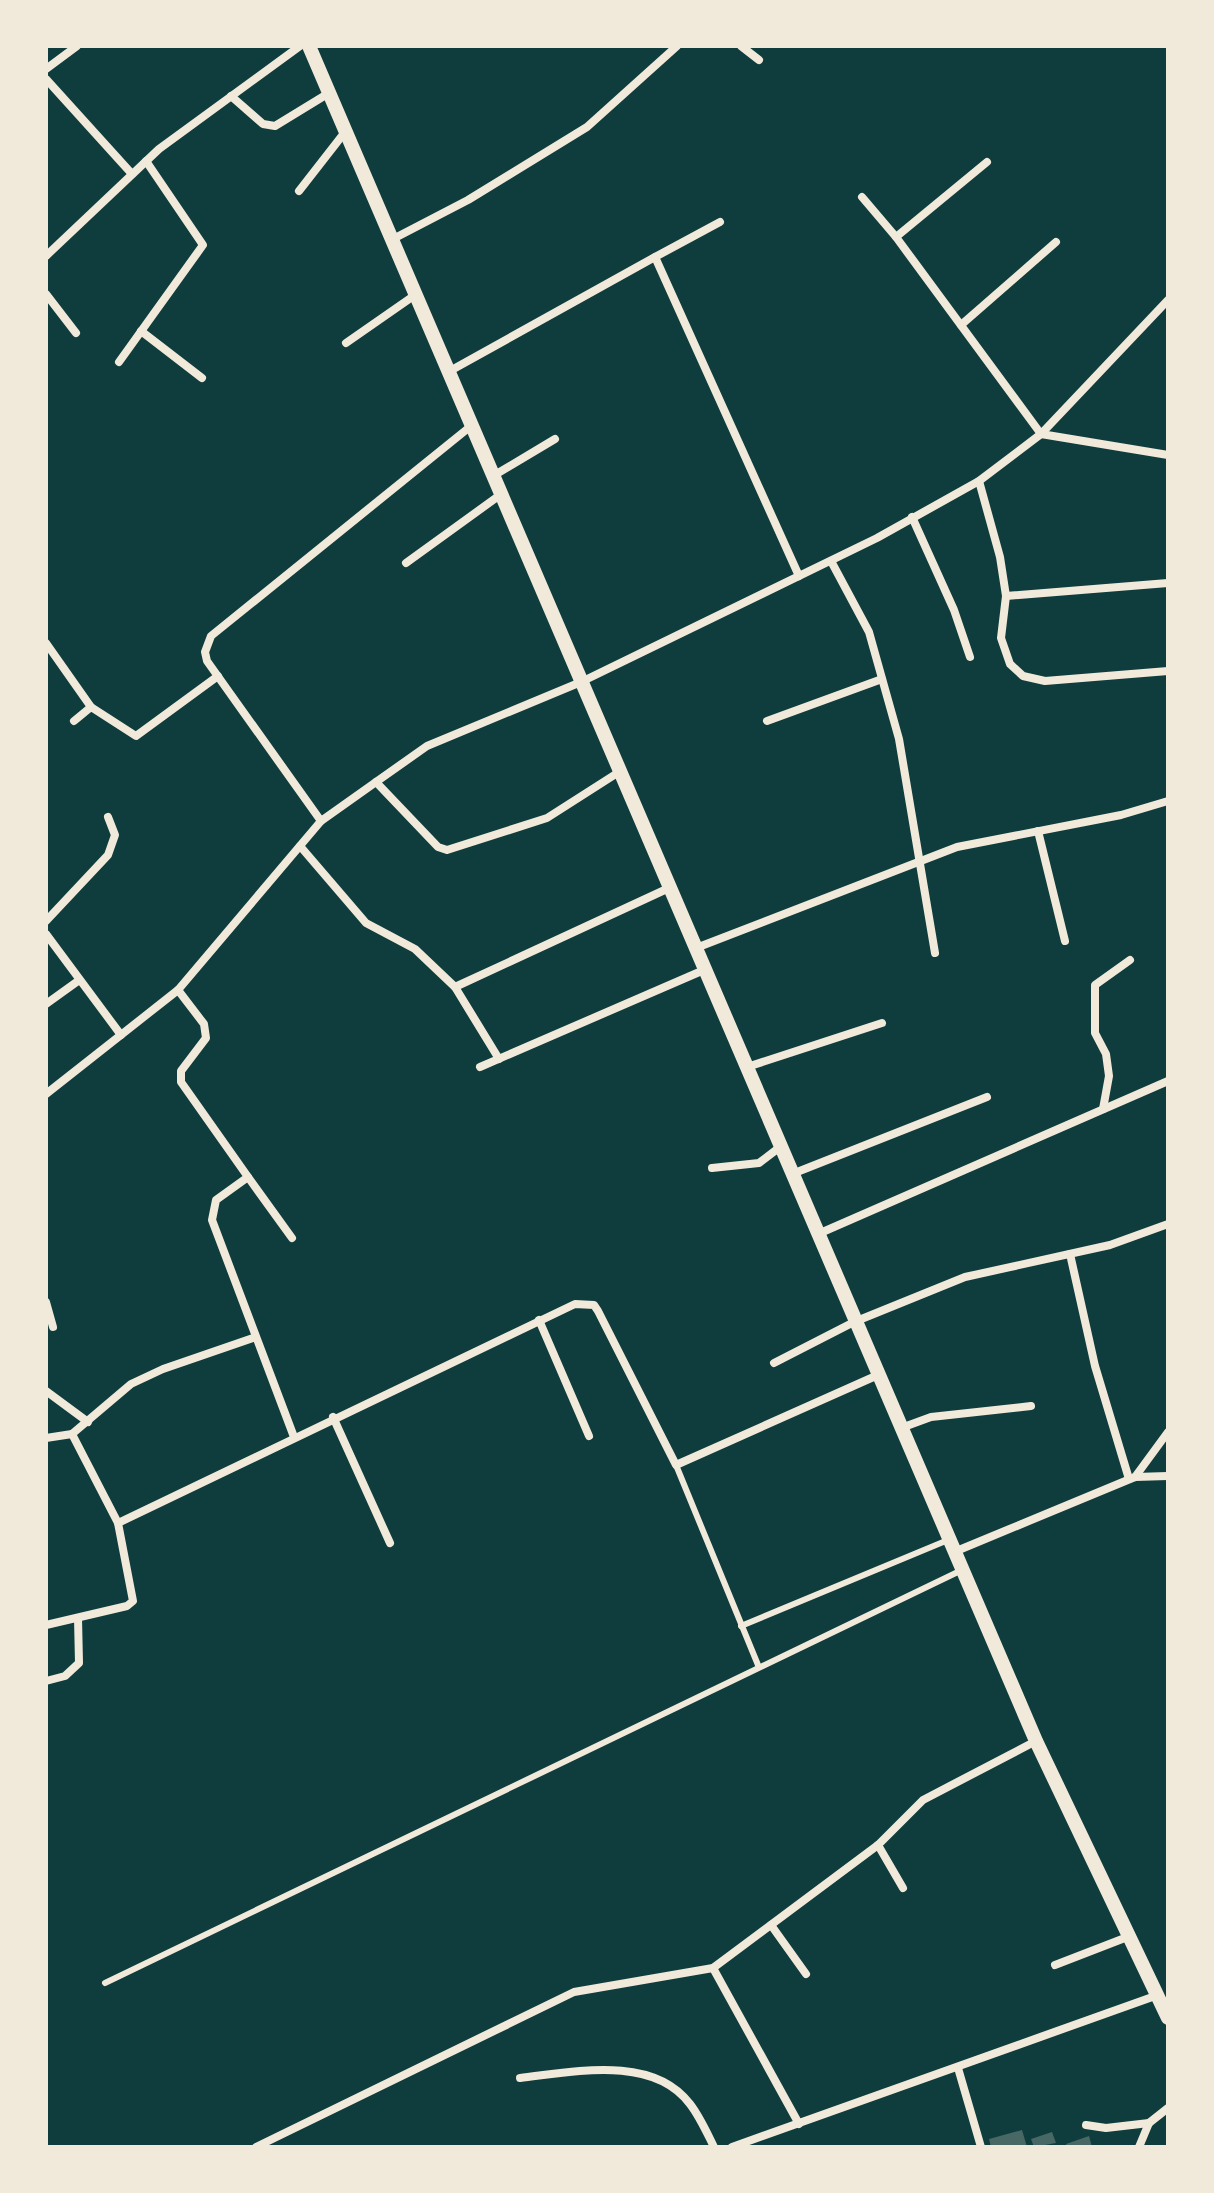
<svg xmlns="http://www.w3.org/2000/svg" width="1214" height="2193" viewBox="0 0 1214 2193" font-family="'Space Grotesk',sans-serif">
<style>
.building{fill:#486865}
.lines{fill:none;stroke-linecap:round;stroke-linejoin:round}
.service{stroke:#f1e9da;stroke-width:6}
.minor{stroke:#f1e9da;stroke-width:8}
.tertiary{stroke:#f1e9da;stroke-width:14}
</style>
<rect width="100%" height="100%" fill="#0f3d3e"/>
<g class="building">
<path d="M1022 2130 1027 2147H991L989 2139Z"/>
<path d="M1052 2132 1056 2143 1034 2147 1031 2139Z"/>
<path d="M1089 2136 1092 2147H1067L1066 2144Z"/>
</g>
<g class="lines">
<g class="service">
<path d="M676 1465 758 1665"/>
<path d="M741 1626 948 1540"/>
<path d="M105 1983 962 1570"/>
</g>
<g class="minor">
<path d="M741 46 759 60"/>
<path d="M46 69 77 46"/>
<path d="M46 79 132 174"/>
<path d="M231 96 263 124 275 126 329 93"/>
<path d="M299 191 345 132"/>
<path d="M862 197 896 237 1041 434"/>
<path d="M896 237 987 162"/>
<path d="M391 240 468 200 587 127 677 46"/>
<path d="M46 256 159 149 300 46"/>
<path d="M655 257 720 222"/>
<path d="M46 294 76 333"/>
<path d="M961 325 1056 242"/>
<path d="M141 331 202 378"/>
<path d="M346 343 415 295"/>
<path d="M119 362 203 245 146 161"/>
<path d="M448 372 655 257 799 576"/>
<path d="M1041 434 1168 455"/>
<path d="M493 476 555 439"/>
<path d="M979 481 1000 557 1006 596 1001 638 1010 664 1023 676 1045 681 1168 671"/>
<path d="M912 517 954 610 970 657"/>
<path d="M831 561 869 632 899 739 935 953"/>
<path d="M406 563 500 495"/>
<path d="M1006 596 1168 583"/>
<path d="M46 643 91 707"/>
<path d="M74 721 91 707 136 736 218 676"/>
<path d="M767 721 882 679"/>
<path d="M376 782 438 847 447 850 547 818 619 772"/>
<path d="M321 821 207 661 205 652 211 636 471 426"/>
<path d="M1038 831 1065 941"/>
<path d="M300 846 366 923 415 949 455 987 669 888"/>
<path d="M46 921 108 855 115 835 108 817"/>
<path d="M46 934 121 1035"/>
<path d="M696 948 957 847 1121 815 1168 801"/>
<path d="M455 987 499 1059"/>
<path d="M178 990 204 1024 206 1038 181 1071V1082L248 1177 216 1200 212 1220 294 1437"/>
<path d="M46 1004 78 981"/>
<path d="M480 1067 704 970"/>
<path d="M747 1067 882 1023"/>
<path d="M46 1094 178 990 321 821 376 782 427 746 581 682 877 538 979 481 1041 434 1168 300"/>
<path d="M1103 1109 1109 1076 1106 1054 1095 1033V985L1130 960"/>
<path d="M712 1168 759 1163 780 1147"/>
<path d="M792 1174 987 1097"/>
<path d="M248 1177 292 1238"/>
<path d="M818 1234 1168 1081"/>
<path d="M1070 1254 1095 1366 1129 1479"/>
<path d="M46 1302 53 1327"/>
<path d="M539 1320 589 1436"/>
<path d="M774 1363 854 1322 965 1277 1110 1245 1168 1224"/>
<path d="M46 1391 88 1422"/>
<path d="M333 1417 390 1543"/>
<path d="M901 1428 931 1417 1031 1406"/>
<path d="M72 1434 131 1384 163 1369 253 1338"/>
<path d="M46 1438 72 1434 118 1523"/>
<path d="M1135 1477 1168 1432"/>
<path d="M954 1552 1135 1477 1168 1476"/>
<path d="M46 1625 127 1606 133 1601 118 1523 575 1304 594 1305 598 1311 676 1465 878 1375"/>
<path d="M46 1681 65 1676 79 1663 78 1618"/>
<path d="M878 1845 903 1888"/>
<path d="M771 1925 806 1974"/>
<path d="M1055 1965 1130 1936"/>
<path d="M713 1968 799 2124"/>
<path d="M958 2068 981 2147"/>
<path d="M520 2078C572 2072 653 2054 690 2104 700 2117 707 2133 714 2147"/>
<path d="M1086 2125 1106 2128 1149 2123"/>
<path d="M256 2147 574 1992 713 1968 878 1845 923 1800 1036 1741"/>
<path d="M732 2147 1158 1995"/>
<path d="M1139 2147 1149 2123 1168 2108"/>
</g>
<path class="tertiary" d="M309 46 1036 1741 1168 2018"/>
</g>
<rect width="1214" height="2193" fill="none" stroke="#f1e9da" stroke-width="96"/>
</svg>
